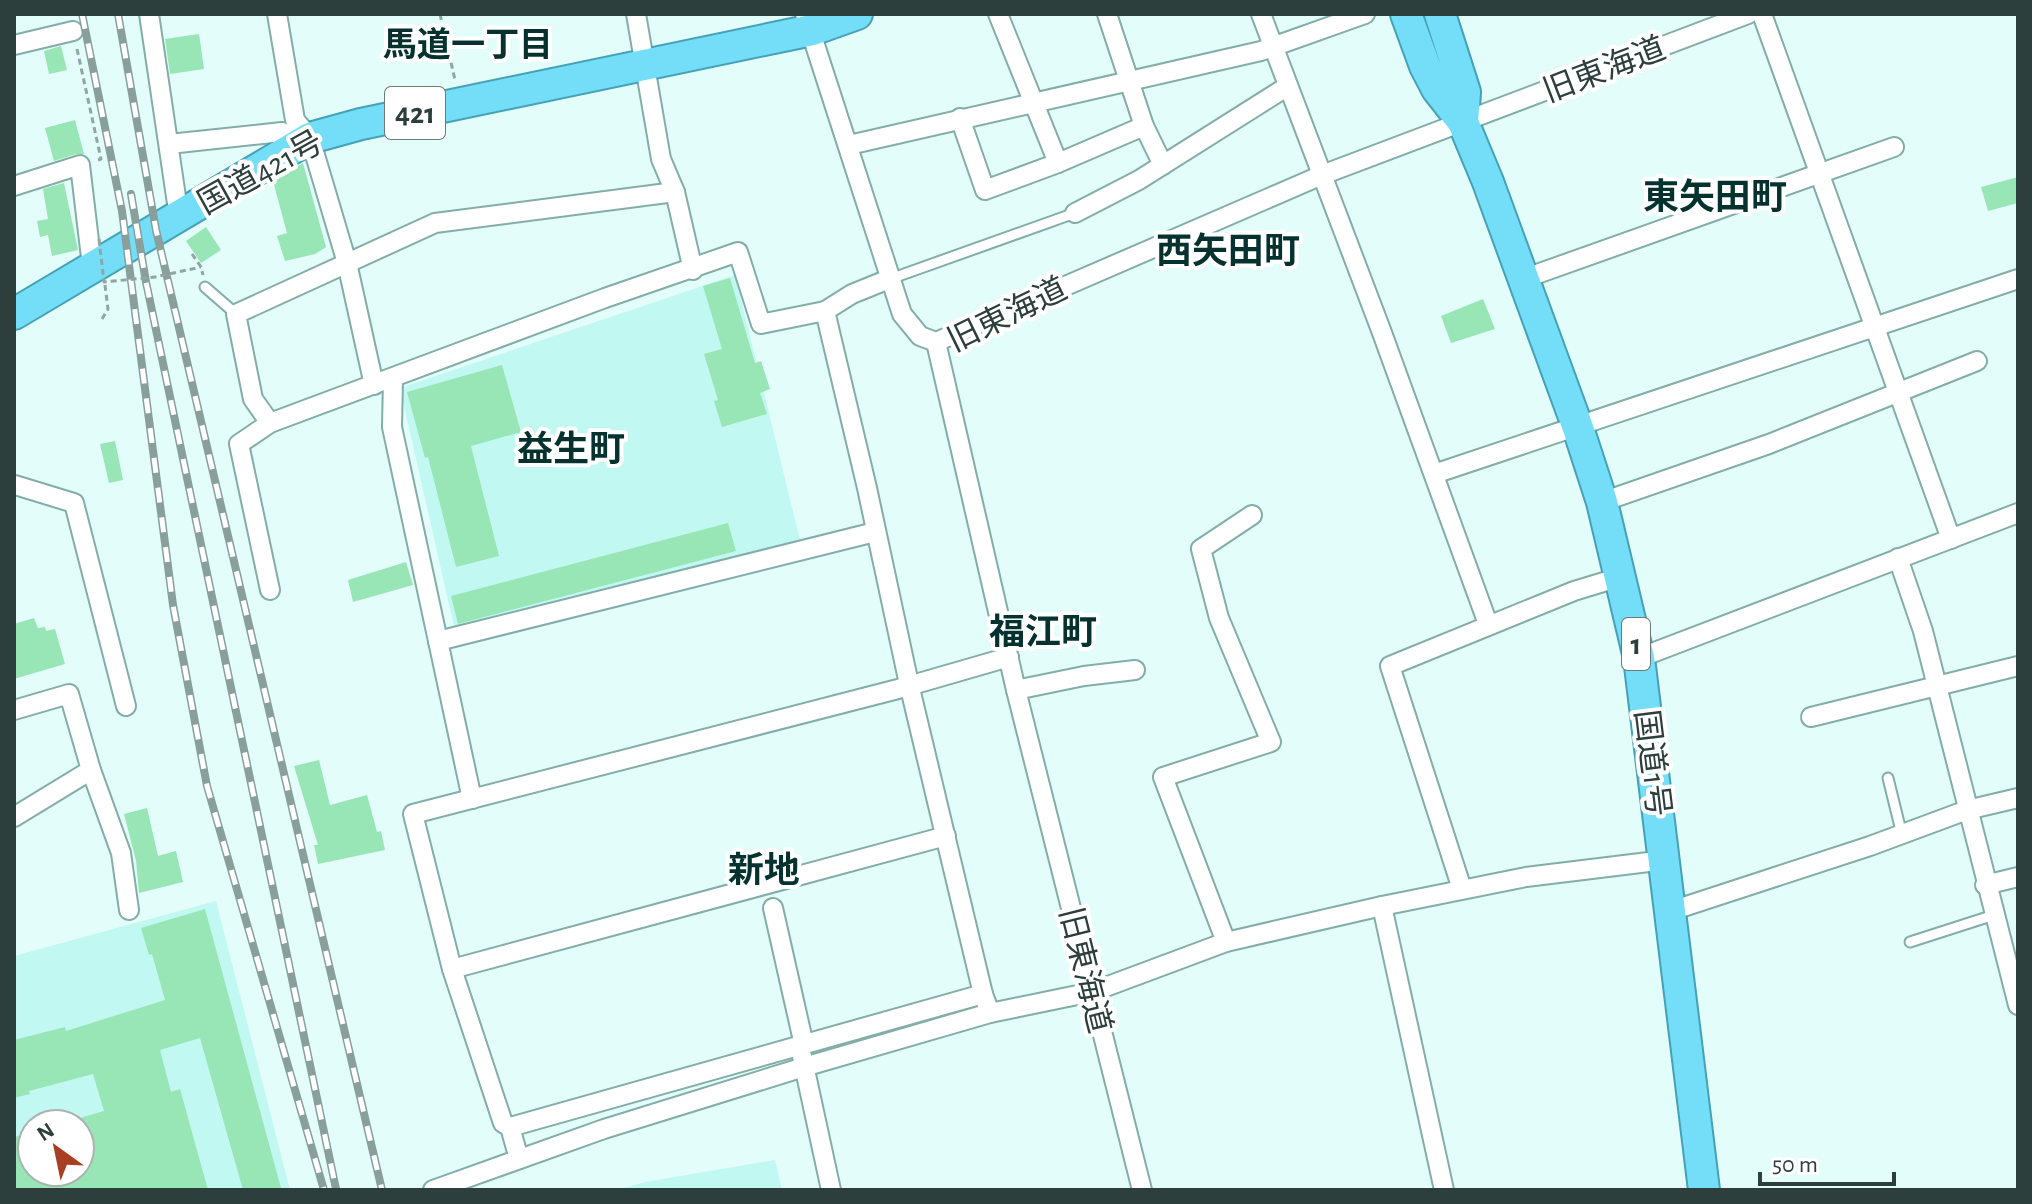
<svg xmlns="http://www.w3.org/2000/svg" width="2032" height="1204" viewBox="0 0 2032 1204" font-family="'Alegreya Sans','Noto Sans JP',sans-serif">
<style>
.built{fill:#c1f8f1;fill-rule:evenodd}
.building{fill:#98e5b6}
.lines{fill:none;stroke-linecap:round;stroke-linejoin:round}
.service-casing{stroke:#83ada8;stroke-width:13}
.minor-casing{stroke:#83ada8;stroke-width:22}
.trunk-casing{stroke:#45a1b5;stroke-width:34}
.path{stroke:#8fa6a3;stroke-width:3;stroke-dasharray:6 4;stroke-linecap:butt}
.service{stroke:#fff;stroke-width:9}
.minor{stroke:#fff;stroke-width:18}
.trunk{stroke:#74def8;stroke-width:30}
.rail-casing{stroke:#899f9c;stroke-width:8}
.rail{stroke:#fff;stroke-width:5;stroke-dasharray:15;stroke-linecap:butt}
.path-bridge{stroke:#8fa6a3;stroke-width:3;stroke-dasharray:6 4;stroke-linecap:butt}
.labels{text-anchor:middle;stroke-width:8;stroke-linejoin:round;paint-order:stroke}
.shield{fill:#fff;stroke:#6c7977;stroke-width:2}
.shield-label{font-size:30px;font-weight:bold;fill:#2d3f3d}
.street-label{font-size:32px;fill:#2d3f3d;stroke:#fff}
.neighbourhood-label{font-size:34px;font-weight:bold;fill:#05312e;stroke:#fff}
.quarter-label{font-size:36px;font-weight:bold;fill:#05312e;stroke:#fff}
</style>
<rect width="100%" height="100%" fill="#e3fdfa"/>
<g class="built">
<path d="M735 275 800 540 455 631 400 388Z"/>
<path d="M216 901 290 1190H14V956ZM32 1124H80V1172H32Z"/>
<path d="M775 1160 782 1190H617L645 1182Z"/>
</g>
<g class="building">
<path d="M199 34 204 69 170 74 165 39Z"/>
<path d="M61 46 67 70 49 74 44 51Z"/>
<path d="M75 120 84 154H76L54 161 45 128Z"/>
<path d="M303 163 326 247 315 254 285 261 277 236 287 233 273 181Z"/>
<path d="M2018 177V203L1988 211 1981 187Z"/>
<path d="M64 183 78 250 52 256 48 235 40 237 37 221 48 219 43 189Z"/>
<path d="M206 227 221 250 201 263 186 241Z"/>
<path d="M730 278 755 363 761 361 770 389 760 393 767 414 722 427 714 401 718 400 704 354 722 349 703 286Z"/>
<path d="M1483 299 1495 329 1451 343 1441 316Z"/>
<path d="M502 365 521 432 471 446 499 556 456 567 428 457 425 458 407 392Z"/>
<path d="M115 441 123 480 109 483 100 444Z"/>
<path d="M728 523 736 551 458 624 451 596Z"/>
<path d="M406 562 413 585 353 602 348 580Z"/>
<path d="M34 618 38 628 45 627 46 631 55 629 65 664 14 679V624Z"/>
<path d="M319 760 330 805 367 795 377 832 381 831 385 850 318 864 314 845H318L294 766Z"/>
<path d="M147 808 158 856 176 851 183 882 139 893 136 861 124 814Z"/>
<path d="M205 909 281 1188 243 1190 200 1038 160 1050 171 1092 180 1089 208 1190H14V1137L32 1132V1172H80V1118L104 1111 93 1074 29 1091 30 1094 14 1098V1040L65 1027 66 1031 165 1000 152 954 149 955 141 928Z"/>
</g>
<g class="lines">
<g class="service-casing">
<g id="service">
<path d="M890 279 1075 213"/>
<path d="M205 287 236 314"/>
<path d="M1888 778 1902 835"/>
<path d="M1910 942 1994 915"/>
</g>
</g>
<g class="minor-casing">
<g id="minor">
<path d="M149 14 179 217"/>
<path d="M277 14 295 120 310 138 347 263 374 385"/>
<path d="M636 14 661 159 675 192 693 270"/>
<path d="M805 14 902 314 920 336 936 342"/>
<path d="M998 14 1058 163"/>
<path d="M1261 14 1381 330 1488 624"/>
<path d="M1762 14 1951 539"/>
<path d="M14 45 73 31"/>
<path d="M960 118 985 190 1058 163 1144 126 1107 14"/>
<path d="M1144 126 1163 165"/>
<path d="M169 144 282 132 301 143"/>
<path d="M849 145 1261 51 1365 14"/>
<path d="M14 186 80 165 92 266"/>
<path d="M675 192 435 223 236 314 253 399 270 423 605 298 738 252 761 324 825 311"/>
<path d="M1075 213 1139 180 1288 86"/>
<path d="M889 279 852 294 825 311 867 488 909 684 983 994 990 1013"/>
<path d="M1523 279 1894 147"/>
<path d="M936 342 1322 175 1748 14"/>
<path d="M936 342 1016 690 1142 1190"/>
<path d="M393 379 392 427 472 799"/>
<path d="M1434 474 2018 279"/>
<path d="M15 485 74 503 126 706"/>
<path d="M1602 502 1769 444 1977 361"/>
<path d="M1898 558 1923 631 2018 1005"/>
<path d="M270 590 239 444 270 423"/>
<path d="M438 641 875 532"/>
<path d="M1639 658 2018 513"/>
<path d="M1016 690 1084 676 1135 670"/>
<path d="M14 710 69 694 91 770 14 817"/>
<path d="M1811 717 2018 666"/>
<path d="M91 770 121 853 129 910"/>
<path d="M1985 885 2018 877"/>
<path d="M1462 889 1390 666 1574 591 1620 577"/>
<path d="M1382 906 1444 1190"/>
<path d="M773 908 804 1045"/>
<path d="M1671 911 1870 846 1967 810 2018 798"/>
<path d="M1226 942 1163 777 1271 742 1219 618 1201 549 1252 515"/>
<path d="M452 969 946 836"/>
<path d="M802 1056 831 1190"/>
<path d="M510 1127 503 1123 452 969 413 814 898 689 1009 657"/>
<path d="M519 1159 510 1127 983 994"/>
<path d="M433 1190 604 1129 804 1067 990 1013 1092 992 1226 942 1382 906 1526 877 1665 860"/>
</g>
</g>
<g class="trunk-casing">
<g id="trunk">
<path d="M1406 14 1425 66 1437 89 1463 122 1488 182 1578 428 1602 502 1639 658 1704 1190"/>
<path d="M1440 14 1465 92 1463 122"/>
<path d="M14 314 310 138 361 124 812 30 857 14"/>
</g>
</g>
<g class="path">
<path d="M440 14 455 80"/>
<path d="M77 49 101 159 98 160"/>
<path d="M192 254 201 267 203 275"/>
<path d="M102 319 108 309 105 285"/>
</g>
<use href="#service" class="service"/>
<use href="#minor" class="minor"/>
<use href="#trunk" class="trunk"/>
<g class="rail-casing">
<g id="rail">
<path d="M82 14 122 211 173 605 207 786 324 1190"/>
<path d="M118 14 156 230 382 1190"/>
<path d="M131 194 146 282 336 1189"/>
</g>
</g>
<use href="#rail" class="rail"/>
<path class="path-bridge" d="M99 239 104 282 155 277 201 267"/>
</g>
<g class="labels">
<g class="shield">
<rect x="385" y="87" width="60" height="52" rx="6"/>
<rect x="1622" y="618" width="28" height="52" rx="6"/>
</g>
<g class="shield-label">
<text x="415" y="123">421</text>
<text x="1636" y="654">1</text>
</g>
<g class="street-label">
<text transform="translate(1604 69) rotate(-21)" y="11">旧東海道</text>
<text transform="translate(260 172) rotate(-29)" y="11">国道421号</text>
<text transform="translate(1007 314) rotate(-26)" y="11">旧東海道</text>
<text transform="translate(1653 763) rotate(83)" y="11">国道1号</text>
<text transform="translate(1086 970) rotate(76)" y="11">旧東海道</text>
</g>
<g class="neighbourhood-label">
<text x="468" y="56">馬道一丁目</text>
</g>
<g class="quarter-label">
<text x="1715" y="209">東矢田町</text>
<text x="1228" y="263">西矢田町</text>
<text x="571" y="461">益生町</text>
<text x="1043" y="644">福江町</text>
<text x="764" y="882">新地</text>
</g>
</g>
<rect width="2032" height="1204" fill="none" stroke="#2d3f3d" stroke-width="32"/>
<g transform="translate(56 1148) rotate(327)"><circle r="38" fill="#ffffff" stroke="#abb2b1" stroke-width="2"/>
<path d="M0-6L14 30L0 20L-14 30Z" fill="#a83f23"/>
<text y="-12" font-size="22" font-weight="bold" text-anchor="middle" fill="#2d3f3d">N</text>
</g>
<path d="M1760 1172v12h134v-12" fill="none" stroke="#2d3f3d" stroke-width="4"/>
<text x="1772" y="1172" font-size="24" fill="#2d3f3d" stroke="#ffffff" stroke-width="6" paint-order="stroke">50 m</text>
</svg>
